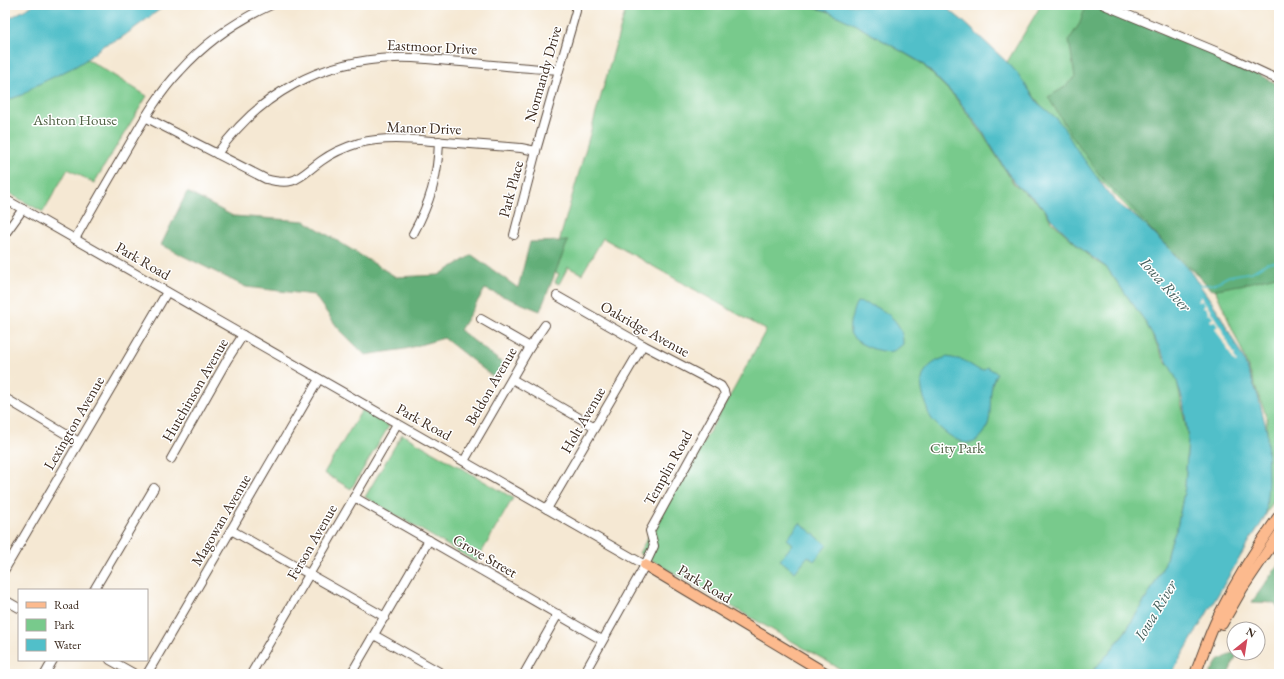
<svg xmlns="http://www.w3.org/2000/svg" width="1284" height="679" viewBox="0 0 1284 679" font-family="'EB Garamond',serif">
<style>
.green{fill:#78ca8c;stroke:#5a7a55}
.forest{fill:#62ae78;stroke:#4e6c4b}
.water{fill:#51bfc9;stroke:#467474}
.pier{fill:#f5e8d3}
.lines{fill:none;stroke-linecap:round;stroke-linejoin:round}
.stream{stroke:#51bfc9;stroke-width:1.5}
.minor-casing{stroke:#574639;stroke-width:10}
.major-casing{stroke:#574639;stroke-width:12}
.minor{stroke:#fff;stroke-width:8}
.major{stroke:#fcba8e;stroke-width:10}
.labels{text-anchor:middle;stroke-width:3;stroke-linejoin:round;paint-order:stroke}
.street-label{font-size:15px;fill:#3b2a1e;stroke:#fff}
.park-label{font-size:15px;fill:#506244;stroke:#fff}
.water-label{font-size:16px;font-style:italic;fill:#435e5a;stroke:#fff}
</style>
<rect width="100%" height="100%" fill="#fff"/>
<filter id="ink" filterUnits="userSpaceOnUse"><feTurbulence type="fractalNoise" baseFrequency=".025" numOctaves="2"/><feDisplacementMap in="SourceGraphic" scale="8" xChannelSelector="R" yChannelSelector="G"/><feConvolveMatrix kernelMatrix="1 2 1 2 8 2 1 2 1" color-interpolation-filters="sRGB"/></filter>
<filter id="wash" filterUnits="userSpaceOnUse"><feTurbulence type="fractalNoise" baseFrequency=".012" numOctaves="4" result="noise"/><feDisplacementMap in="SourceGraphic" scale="16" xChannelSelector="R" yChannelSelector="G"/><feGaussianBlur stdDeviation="0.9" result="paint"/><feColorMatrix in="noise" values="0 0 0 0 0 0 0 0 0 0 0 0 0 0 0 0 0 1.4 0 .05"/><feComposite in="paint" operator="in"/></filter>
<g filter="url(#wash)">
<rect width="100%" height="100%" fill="#f5e8d3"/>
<g class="green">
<path d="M627 5H806L827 11 853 23 921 63 954 96 982 133 1014 184 1036 201 1044 209 1051 221 1094 260 1107 268 1145 321 1166 363 1172 369 1177 380 1188 438 1185 487 1177 528 1169 547 1165 563 1150 592 1125 632 1108 654 1090 674H849L639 553 734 389 766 330 603 238 582 274 568 267 559 284 555 282 559 274 551 270Z"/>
<path d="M1041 5H1089L1279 89V492L1266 514 1267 418 1242 351 1214 287 1187 267 1095 175 1007 62Z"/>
<path d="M87 59 147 96 94 183 68 169 43 212 5 191V101Z"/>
<path d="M362 410 389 426 351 489 324 473Z"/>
<path d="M402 434 513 498 476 562 365 497Z"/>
</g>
<g class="forest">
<path d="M1086 5H1094C1156 30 1220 53 1279 85V275L1245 284 1211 290 1196 272 1187 265 1171 249 1151 230 1133 209 1101 177 1073 138 1048 97 1062 89 1075 77 1069 40 1080 23Z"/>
<path d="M187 192 233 216 305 221 396 277 439 275 472 255 518 288 530 242 568 241 540 311 485 289 460 330 506 366 497 380 444 338 405 349 365 355 338 328 314 295 246 287 161 245Z"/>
<path d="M1279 564V609L1275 603 1252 602Z"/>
<path d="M1234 652 1238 653 1228 674H1210L1217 662Z"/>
</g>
<g class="water">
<path d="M33 5H166L121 38 104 45 87 59 76 66 33 87 22 95 5 101V21Z"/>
<path d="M808 5H943L963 21 1010 65 1018 74 1038 103 1055 117 1062 125 1075 147 1109 194 1117 203 1132 214 1146 226 1187 267 1218 311 1243 358 1258 396 1267 431 1268 481 1266 514 1261 524 1252 537 1171 674H1090L1108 654 1125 632 1150 592 1165 563 1169 547 1177 528 1185 487 1188 438 1183 402 1176 378 1145 321 1107 268 1084 251 1051 219 1044 208 1035 199 1018 187 1007 172 982 131 955 96 922 63 854 24 827 11Z"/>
<path d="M857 302C879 305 904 319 903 344 900 347 897 349 893 351 882 354 853 344 850 332 849 327 850 321 852 316 853 311 854 306 857 302Z"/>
<path d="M947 357 963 360 979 370H984L987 367 997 373C983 394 1000 424 976 441 963 450 938 428 931 418 928 414 927 408 926 403 916 380 923 364 947 357Z"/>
<path d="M800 523 827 545 814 561 808 556 795 572 780 560 793 544 787 539Z"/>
</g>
<path class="pier" d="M1201 296 1222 329 1223 334 1235 355 1234 356 1237 362 1235 363 1215 328 1218 326 1215 321 1211 322 1210 320 1213 318 1210 313 1207 315 1208 312 1206 308H1202L1205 305 1202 301 1198 302Z"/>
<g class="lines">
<path class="stream" d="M1199 284 1204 285 1214 284 1229 276 1252 272 1267 263 1279 262"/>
</g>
</g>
<g filter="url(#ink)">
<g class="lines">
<g class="minor-casing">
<g id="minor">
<path d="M1104 5 1230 57 1279 80"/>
<path d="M145 117 266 179C296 187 299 177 321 161 332 153 346 147 359 143 388 136 416 140 445 142 470 144 495 146 521 148L536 151"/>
<path d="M217 154C259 94 321 60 395 58 409 57 423 59 437 60 478 63 518 68 558 70"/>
<path d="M5 199 645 565"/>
<path d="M5 234 23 209"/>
<path d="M413 234C430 203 438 177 439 141"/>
<path d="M514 235 537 147 576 11V5"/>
<path d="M75 239C91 210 108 181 125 152 142 123 157 95 180 71 205 43 236 21 271 5"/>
<path d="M557 296 643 345 721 386 724 391 725 395 650 531 654 546 645 565 584 674"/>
<path d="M481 319 530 347"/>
<path d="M512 379 595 427"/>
<path d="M5 398 79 442"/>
<path d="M171 459 227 360 243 335"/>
<path d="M464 461 530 347 545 325"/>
<path d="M354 497 602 640"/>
<path d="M547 509 643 345"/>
<path d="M231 530 385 617"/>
<path d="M5 569 167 292"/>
<path d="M94 590 154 488"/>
<path d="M5 600 19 608"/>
<path d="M374 635 443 674"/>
<path d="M110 660 135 674"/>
<path d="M45 674 53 660"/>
<path d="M147 674 319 379"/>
<path d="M251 674 397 424"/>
<path d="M351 674 429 540"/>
<path d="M524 674 558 614"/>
</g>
</g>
<g class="major-casing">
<g id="major">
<path d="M645 565 827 674"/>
<path d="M1222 624 1242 589 1279 534"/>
<path d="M1195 674C1203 655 1209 635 1218 617 1236 581 1256 548 1279 516"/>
</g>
</g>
<use href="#minor" class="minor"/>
<use href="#major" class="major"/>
</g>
</g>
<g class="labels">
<g class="street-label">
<text transform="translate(432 47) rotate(3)" y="5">Eastmoor Drive</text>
<text transform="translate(543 74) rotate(-74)" y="5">Normandy Drive</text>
<text transform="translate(424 128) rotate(2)" y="5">Manor Drive</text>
<text transform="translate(511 189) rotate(-75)" y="5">Park Place</text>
<text transform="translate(143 261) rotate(30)" y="5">Park Road</text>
<text transform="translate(645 329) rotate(29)" y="5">Oakridge Avenue</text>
<text transform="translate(491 386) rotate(-60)" y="5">Beldon Avenue</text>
<text transform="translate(195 390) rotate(-60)" y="5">Hutchinson Avenue</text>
<text transform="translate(583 420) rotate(-60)" y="5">Holt Avenue</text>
<text transform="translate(424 422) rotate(29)" y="5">Park Road</text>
<text transform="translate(74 423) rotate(-60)" y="5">Lexington Avenue</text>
<text transform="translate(668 468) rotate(-61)" y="5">Templin Road</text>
<text transform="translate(221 520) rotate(-60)" y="5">Magowan Avenue</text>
<text transform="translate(312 542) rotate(-60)" y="5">Ferson Avenue</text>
<text transform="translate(485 556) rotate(30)" y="5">Grove Street</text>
<text transform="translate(705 584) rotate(31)" y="5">Park Road</text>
</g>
<g class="park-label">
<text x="75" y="125">Ashton House</text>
<text x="957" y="453">City Park</text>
</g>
<g class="water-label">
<text transform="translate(1166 284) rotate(48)" y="6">Iowa River</text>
<text transform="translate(1155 610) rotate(-59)" y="6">Iowa River</text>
</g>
</g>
<rect width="1284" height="679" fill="none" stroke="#fff" stroke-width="20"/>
<rect x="18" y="589" width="130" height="72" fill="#ffffff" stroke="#b1aaa5"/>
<rect x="26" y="602" width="20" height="6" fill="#fcba8e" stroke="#b1aaa5"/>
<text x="54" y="609" font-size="12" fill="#3b2a1e">Road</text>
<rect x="26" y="619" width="20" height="12" fill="#78ca8c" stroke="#b1aaa5"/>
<text x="54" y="629" font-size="12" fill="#3b2a1e">Park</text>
<rect x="26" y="639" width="20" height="12" fill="#51bfc9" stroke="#b1aaa5"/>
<text x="54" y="649" font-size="12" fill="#3b2a1e">Water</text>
<g transform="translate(1246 641) rotate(30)"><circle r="19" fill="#ffffff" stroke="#b1aaa5"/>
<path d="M0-3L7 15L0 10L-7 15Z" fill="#d1495b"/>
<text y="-6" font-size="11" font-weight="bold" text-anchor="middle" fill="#3b2a1e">N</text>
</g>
</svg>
